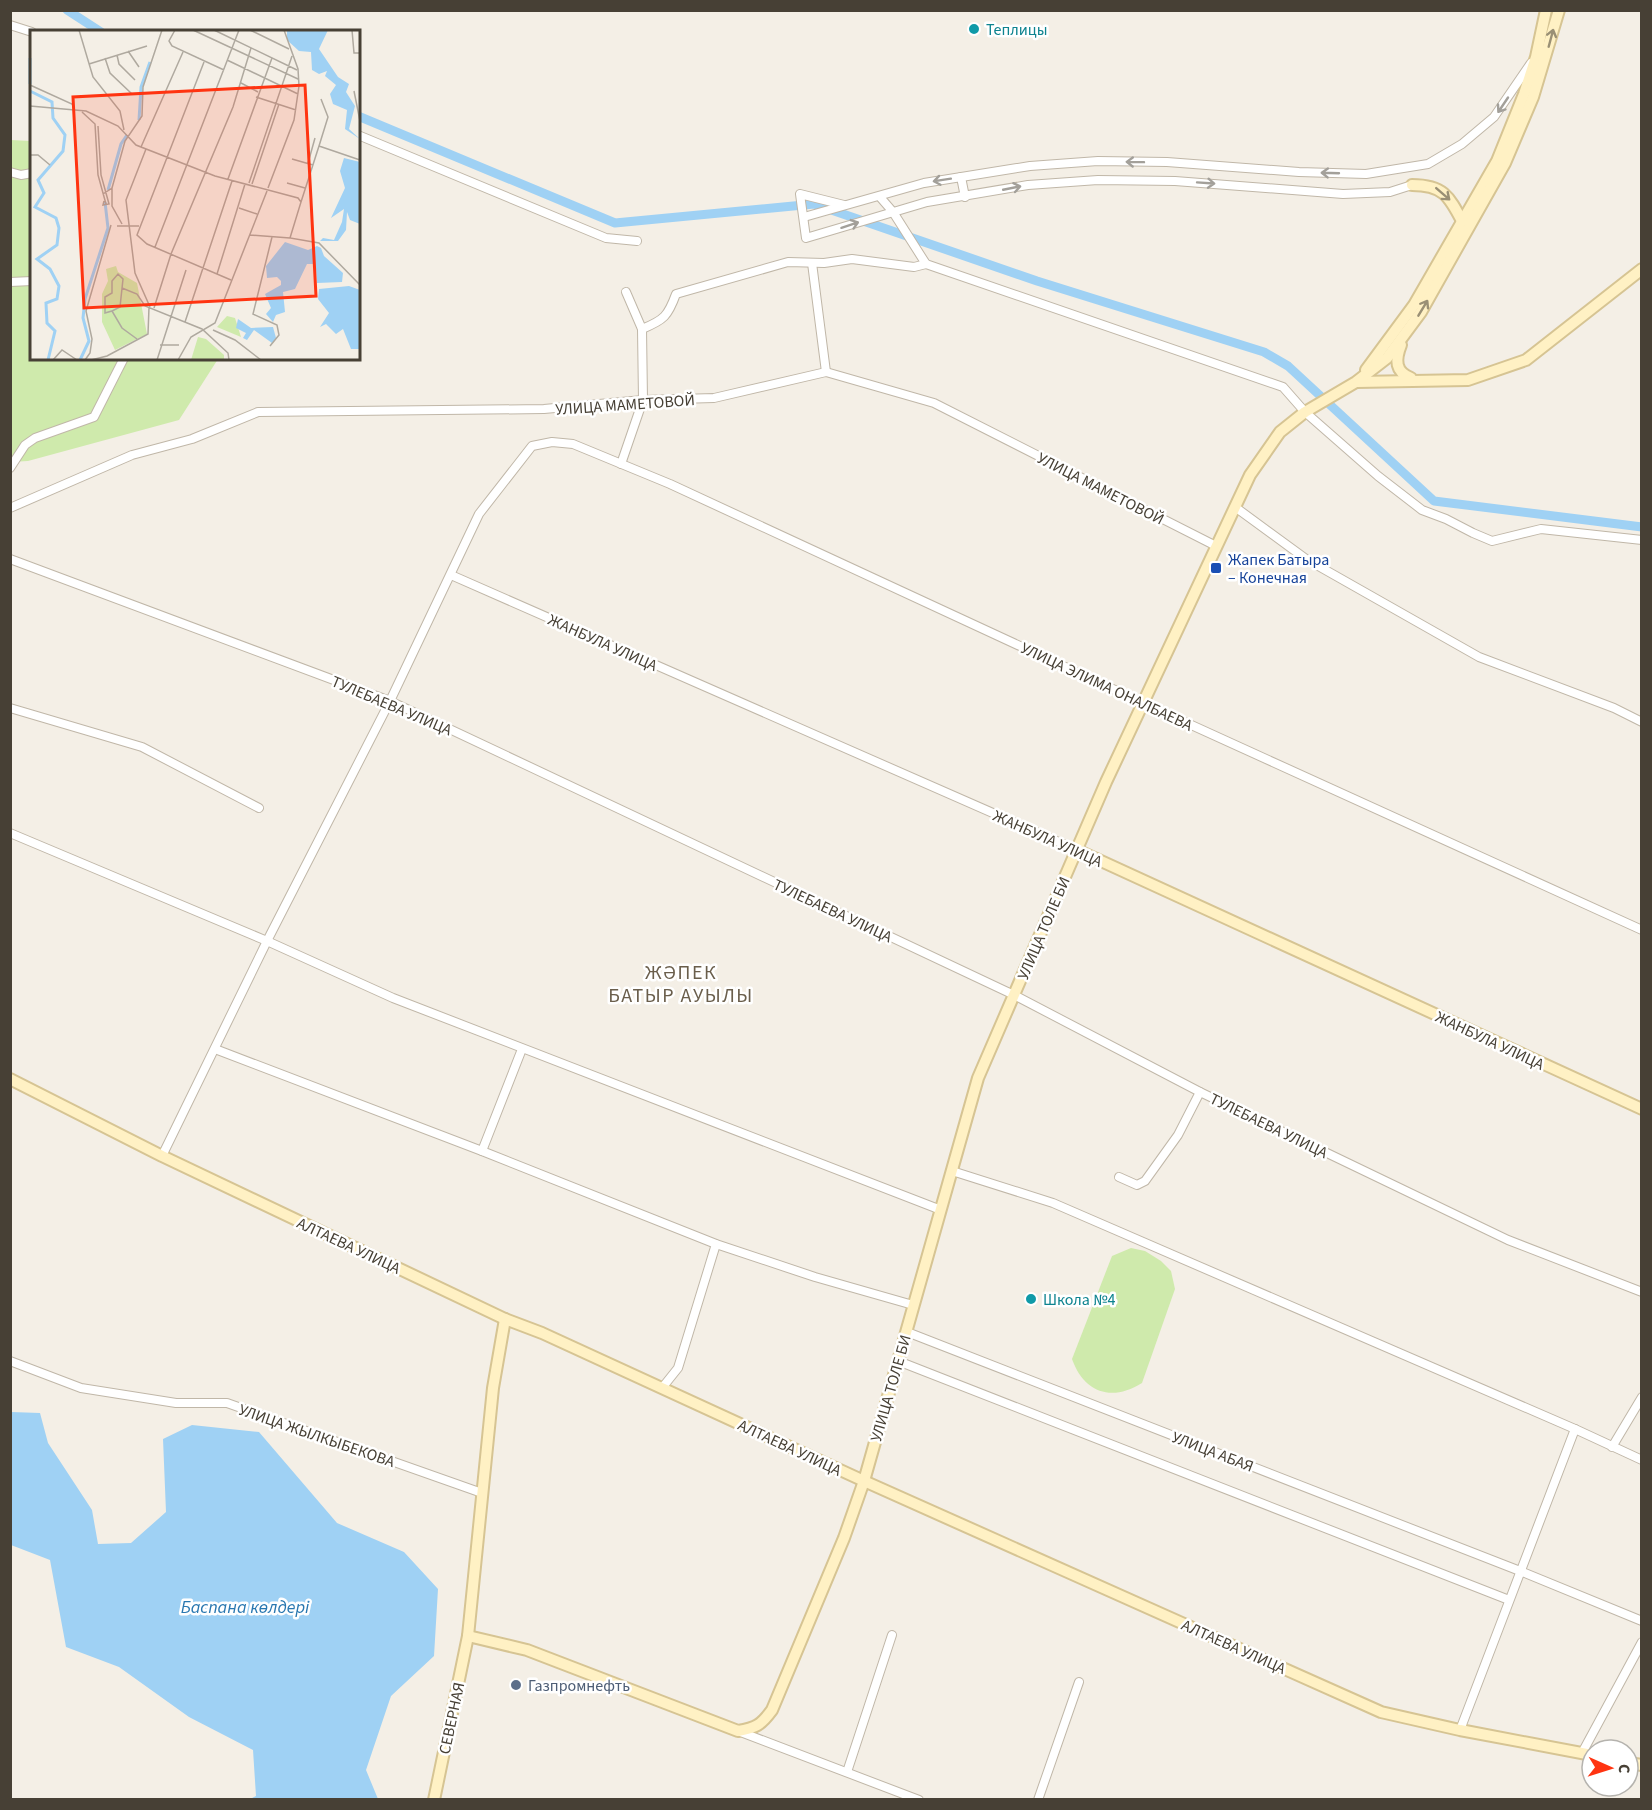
<svg xmlns="http://www.w3.org/2000/svg" width="1652" height="1810" viewBox="0 0 1652 1810" font-family="'Source Sans 3',sans-serif">
<style>
.green{fill:#cfeaac}
.water{fill:#9fd1f4}
.lines{fill:none;stroke-linecap:round;stroke-linejoin:round}
.canal{stroke:#9fd1f4;stroke-width:9}
.street-casing{stroke:#c0b7a8;stroke-width:10}
.secondary-casing{stroke:#d6c493;stroke-width:14}
.street{stroke:#fff;stroke-width:8}
.secondary{stroke:#fff1c4;stroke-width:10}
.oneway{stroke:#9a9075}
.oneway2{stroke:#a3a09a}
.culture-dot{fill:#0f9aa8;stroke:#fff;stroke-width:2}
.transit-dot{fill:#1a4fb4;stroke:#fff;stroke-width:2}
.service-dot{fill:#5c6f8a;stroke:#fff;stroke-width:2}
.labels{text-anchor:middle;stroke-width:5;stroke-linejoin:round;paint-order:stroke}
.culture-label{font-size:16px;fill:#0d838f;stroke:#fff;text-anchor:start}
.street-label{font-size:16px;fill:#474035;stroke:#fff}
.transit-label{font-size:16px;fill:#164399;stroke:#fff;text-anchor:start}
.service-label{font-size:16px;fill:#4e5e75;stroke:#fff;text-anchor:start}
.water-label{font-size:18px;font-style:italic;fill:#2877b0;stroke:#fff}
.quarter-label{font-size:20px;letter-spacing:1.5px;fill:#6a5e4b;stroke:#fff}
.inset-river{fill:none;stroke:#9fd1f4;stroke-width:3}
.inset-road{fill:none;stroke:#afa99f;stroke-width:1.5}
.view{fill:#ff3411;fill-opacity:0.15;stroke:#ff3411;stroke-width:3}
.inset-edge{fill:none;stroke:#474035;stroke-width:3}
</style>
<rect width="100%" height="100%" fill="#f4efe6"/>
<g class="green">
<path d="M10 140 31 141 32 358 218 359 179 420 28 461 11 462Z"/>
<path d="M1131 1248 1145 1251 1161 1261 1171 1271 1175 1289 1142 1383C1112 1402 1084 1393 1072 1359L1112 1256Z"/>
</g>
<path class="water" d="M11 1412 40 1413 48 1443 92 1510 98 1544 131 1543 166 1512 163 1439 192 1425 259 1432 337 1523 404 1552 438 1589 434 1656 391 1696 366 1770 378 1799H250L256 1796 253 1750 189 1717 119 1667 66 1647 50 1560 11 1545Z"/>
<g class="lines">
<g class="canal">
<path d="M67 10 101 32"/>
<path d="M358 116 615 223 814 204 1037 281 1264 352 1288 366 1434 501 1642 527"/>
</g>
<g class="street-casing">
<g id="street">
<path d="M10 25 32 32"/>
<path d="M358 135 606 238 637 241"/>
<path d="M10 172 21 175 32 173"/>
<path d="M961 177 965 197"/>
<path d="M880 197 893 212 926 264 1283 387 1305 412 1378 476 1422 510 1446 519 1473 533 1492 541 1541 529 1642 540"/>
<path d="M844 205 800 194 806 238 927 202 1028 185 1098 180 1175 181 1343 194 1390 192 1412 185"/>
<path d="M804 217 924 183 1030 166 1098 161 1167 162 1299 172 1366 174 1428 164 1462 144 1494 117 1531 63"/>
<path d="M812 263 826 372"/>
<path d="M10 282 32 281"/>
<path d="M642 329C664 320 668 316 676 294L788 262 824 263 852 259 914 267 926 264"/>
<path d="M621 464 643 400 642 329 626 292"/>
<path d="M10 468 25 445 35 438 94 417 124 358"/>
<path d="M1235 507 1306 559 1479 657 1614 708 1642 722"/>
<path d="M10 508 132 455 192 439 258 412 544 409 643 400 714 398 826 372 934 403 1216 546"/>
<path d="M10 559 390 701 1014 995 1200 1092 1508 1240 1642 1292"/>
<path d="M451 575 1077 850"/>
<path d="M10 708 142 747 259 808"/>
<path d="M10 833 267 941 393 998 941 1210"/>
<path d="M215 1049 482 1151 716 1244 815 1277 913 1305"/>
<path d="M482 1151 522 1049"/>
<path d="M162 1156 267 941 390 701 479 514 532 446 552 442 573 444 670 484 1143 703 1642 930"/>
<path d="M952 1171 1053 1203 1575 1429 1642 1460"/>
<path d="M1119 1177 1137 1185 1145 1181 1178 1135 1200 1092"/>
<path d="M907 1332 1520 1571 1642 1621"/>
<path d="M10 1361 81 1388 176 1403H227L482 1493"/>
<path d="M898 1361 1509 1600"/>
<path d="M662 1388 678 1368 716 1244"/>
<path d="M1612 1447 1642 1397"/>
<path d="M1460 1730 1575 1429"/>
<path d="M738 1731 919 1800"/>
<path d="M1582 1753 1642 1642"/>
<path d="M847 1772 892 1635"/>
<path d="M1038 1800 1079 1682"/>
</g>
</g>
<g class="secondary-casing">
<g id="secondary">
<path d="M1412 185C1443 185 1449 196 1462 221"/>
<path d="M1401 345C1395 360 1395 372 1411 378"/>
<path d="M1366 370 1414 305 1497 161 1524 94 1536 57 1546 10"/>
<path d="M1357 382 1468 380 1526 360 1642 269"/>
<path d="M1077 850 1642 1109"/>
<path d="M10 1079 162 1156 505 1319 542 1333 864 1481 1381 1712 1460 1730 1592 1755"/>
<path d="M468 1636 527 1650 738 1731C756 1728 761 1725 772 1710L844 1538 864 1481 978 1078 1106 782 1250 475 1280 432 1305 412 1356 382 1387 358 1421 312 1505 163 1533 97 1559 10"/>
<path d="M1628 1763 1642 1765"/>
<path d="M434 1800 468 1636 493 1388 505 1319"/>
</g>
</g>
<use href="#street" class="street"/>
<use href="#secondary" class="secondary"/>
</g>
<defs><path id="oneway-shaft" d="M-6 0H5M1.5-3L5.5 0L1.5 3" fill="none" stroke-width="1.6" stroke-linecap="round" stroke-linejoin="round" transform="scale(1.5)"/></defs>
<g class="oneway">
<use href="#oneway-shaft" transform="translate(1551 38) rotate(-75)"/>
<use href="#oneway-shaft" transform="translate(1443 194) rotate(41)"/>
<use href="#oneway-shaft" transform="translate(1423 308) rotate(-59)"/>
</g>
<g class="oneway2">
<use href="#oneway-shaft" transform="translate(1503 105) rotate(124)"/>
<use href="#oneway-shaft" transform="translate(1135 162) rotate(-179)"/>
<use href="#oneway-shaft" transform="translate(1330 173) rotate(-178)"/>
<use href="#oneway-shaft" transform="translate(942 180) rotate(171)"/>
<use href="#oneway-shaft" transform="translate(1206 183) rotate(4)"/>
<use href="#oneway-shaft" transform="translate(1012 188) rotate(-11)"/>
<use href="#oneway-shaft" transform="translate(850 225) rotate(-18)"/>
</g>
<g class="culture-dot">
<circle cx="974" cy="29" r="6"/>
<circle cx="1031" cy="1299" r="6"/>
</g>
<rect class="transit-dot" x="1210" y="562" width="12" height="12" rx="3"/>
<circle class="service-dot" cx="516" cy="1685" r="6"/>
<g class="labels">
<g class="culture-label">
<text x="986" y="35">Теплицы</text>
<text x="1043" y="1305">Школа №4</text>
</g>
<g class="street-label">
<text transform="translate(625 404) rotate(-4)" y="6">УЛИЦА МАМЕТОВОЙ</text>
<text transform="translate(1101 488) rotate(27)" y="6">УЛИЦА МАМЕТОВОЙ</text>
<text transform="translate(603 642) rotate(24)" y="6">ЖАНБУЛА УЛИЦА</text>
<text transform="translate(1107 686) rotate(25)" y="6">УЛИЦА ЭЛИМА ОНАЛБАЕВА</text>
<text transform="translate(392 705) rotate(23)" y="6">ТУЛЕБАЕВА УЛИЦА</text>
<text transform="translate(1048 838) rotate(24)" y="6">ЖАНБУЛА УЛИЦА</text>
<text transform="translate(833 910) rotate(25)" y="6">ТУЛЕБАЕВА УЛИЦА</text>
<text transform="translate(1043 928) rotate(-67)" y="6">УЛИЦА ТОЛЕ БИ</text>
<text transform="translate(1490 1040) rotate(25)" y="6">ЖАНБУЛА УЛИЦА</text>
<text transform="translate(1269 1125) rotate(26)" y="6">ТУЛЕБАЕВА УЛИЦА</text>
<text transform="translate(349 1245) rotate(25)" y="6">АЛТАЕВА УЛИЦА</text>
<text transform="translate(890 1388) rotate(-74)" y="6">УЛИЦА ТОЛЕ БИ</text>
<text transform="translate(317 1435) rotate(19)" y="6">УЛИЦА ЖЫЛКЫБЕКОВА</text>
<text transform="translate(790 1447) rotate(25)" y="6">АЛТАЕВА УЛИЦА</text>
<text transform="translate(1213 1451) rotate(21)" y="6">УЛИЦА АБАЯ</text>
<text transform="translate(1234 1646) rotate(24)" y="6">АЛТАЕВА УЛИЦА</text>
<text transform="translate(451 1718) rotate(-78)" y="6">СЕВЕРНАЯ</text>
</g>
<g class="transit-label">
<text x="1228" y="565">Жапек Батыра<tspan x="1228" dy="18">– Конечная</tspan></text>
</g>
<g class="service-label">
<text x="528" y="1691">Газпромнефть</text>
</g>
<g class="water-label">
<text x="245" y="1613">Баспана көлдері</text>
</g>
<g class="quarter-label">
<text x="681" y="979">ЖӘПЕК<tspan x="681" dy="23">БАТЫР АУЫЛЫ</tspan></text>
</g>
</g>
<g transform="translate(30 30)">
<rect width="330" height="330" fill="#f4efe6"/>
<path d="M86 236 88 242 107 253 117 304 85 320 72 292V264L78 251 76 239ZM197 286 205 288 211 307 187 297ZM168 307 176 309 194 325V330H161Z" fill="#cfeaac"/>
<path d="M257 0H298L289 19 308 47 319 54 316 62 325 76 319 99 330 109 315 99 317 80 303 74 300 64 306 55 295 46 297 41 289 44 282 40 281 22 269 21 257 10ZM314 128 330 132V194L320 190 317 182 316 200 308 211H290L293 208 304 210 312 192 314 179 301 188 315 158 310 141ZM255 212 278 220 287 216 291 218 294 226 313 243 312 252 287 253 286 239 283 234H277L265 259 253 262 255 282 246 285 243 292 236 284 241 278 235 264 251 255V251L247 247 237 248 236 236ZM319 256 330 260V319H321L313 299 306 304 296 294 290 297 299 283 288 269 289 259ZM208 289 221 298 243 297 246 308 242 313 224 300 217 310 213 308 216 303 206 298Z" fill="#9fd1f4"/>
<path class="inset-river" d="M0 28V54M0 61 22 72 23 88 35 105 33 121 8 150 14 163 5 177 26 188 29 198 27 215 7 229 20 239 29 256 27 269 16 273 17 293 25 301 18 330M109 90 111 57 120 32M78 160 91 114 97 105M50 330 59 311 53 288 55 269 78 198 75 172"/>
<path class="inset-road" d="M49 0 63 47 90 81 94 100M145 0 139 11 142 16 194 40M163 0 268 49M184 0 267 40M220 0 259 19M322 0 324 23H330M98 21 109 37M87 25 89 34 105 50M75 28 80 43 102 64M197 30 268 64M174 32 107 205 117 214 201 250M59 34 117 16M211 53 228 62M0 55 42 74 44 78M324 61 330 91M226 67 266 80M0 76 56 81 88 96 106 115 185 146 268 168 271 172 260 208 289 213 330 255M52 82 65 94 68 145 76 174M68 96 71 145 79 174 73 175 74 171M289 116 298 87 291 69M111 117 153 22M116 119 96 170 105 243 120 277M0 125H8L20 135M262 129 283 135M278 133 285 108M198 149 242 28M219 153 262 26M257 153 275 158M222 154 249 74M82 158V176L92 194M238 158 264 90 269 56 268 39 254 0M73 164 82 158 95 111 112 86 113 57 132 0M271 172 289 116 330 130M209 178 227 184M87 196H109M220 205 260 208M125 217 209 0M187 244 215 154M92 258 107 264 115 276 172 299 198 323 199 330M124 278 141 224 203 77 221 18M82 281 90 277 93 249 88 244 82 251V263L75 267V283L82 281 92 298 107 309M155 292 202 151M183 300 205 310 231 330M130 315H149M240 316 249 305 247 295 223 284 242 207M23 330 32 320 47 330M55 330 60 323 62 309 56 281 81 195M61 330 77 326 118 304 119 277M127 330 156 240M148 330 161 307 185 293 237 161"/>
<path class="view" d="M275 55 286 266 54 278 43 67Z"/>
<rect width="330" height="330" class="inset-edge"/>
</g>
<rect width="1652" height="1810" fill="none" stroke="#474035" stroke-width="24"/>
<g transform="translate(1610 1768) rotate(93)"><circle r="28" fill="#ffffff" stroke="#b5b3ae" stroke-width="1.5"/>
<path d="M0-4.5L10 22L0 15L-10 22Z" fill="#ff3411"/>
<text y="-9" font-size="16" font-weight="bold" text-anchor="middle" fill="#474035">С</text>
</g>
</svg>
